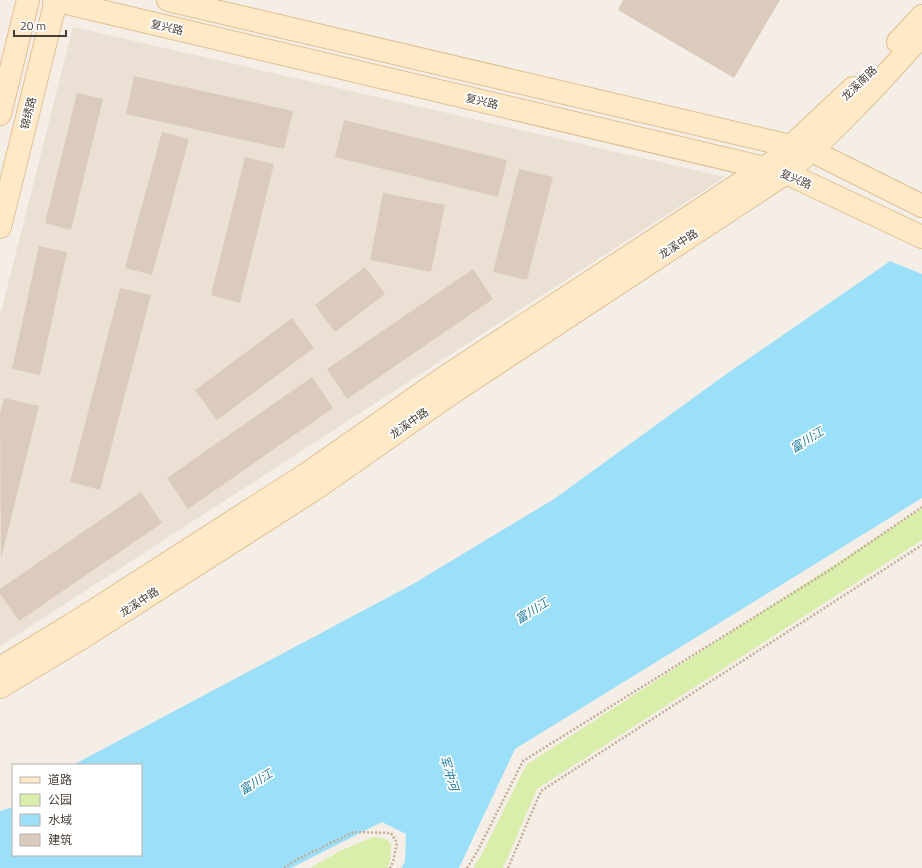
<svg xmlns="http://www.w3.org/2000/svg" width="922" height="868" viewBox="0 0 922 868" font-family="'Titillium Web','Noto Sans SC',sans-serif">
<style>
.residential{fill:#eae0d4}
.green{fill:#d9eeaa}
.water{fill:#9cdff9}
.pier{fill:#f5eee6}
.building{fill:#dbcbbd}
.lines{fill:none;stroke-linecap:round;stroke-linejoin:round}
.secondary-casing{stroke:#dec093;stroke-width:24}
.path{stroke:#c5ae97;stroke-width:2.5;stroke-dasharray:2 2;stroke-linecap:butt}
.secondary{stroke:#ffe9c6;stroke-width:22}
.labels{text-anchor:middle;stroke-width:3.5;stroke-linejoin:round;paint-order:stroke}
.street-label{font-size:11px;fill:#493e34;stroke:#fff}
.water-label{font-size:12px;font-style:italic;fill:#1e7a9e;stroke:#fff}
</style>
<rect width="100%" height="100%" fill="#f5eee6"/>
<path class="residential" d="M73 27 725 177 0 646V316Z"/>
<g class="green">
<path d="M922 508V540L537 789 503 868H473L481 856 526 765Z"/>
<path d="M373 837 386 839 391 844 390 863 387 868H310L340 851Z"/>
</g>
<path class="water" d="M922 236V498L515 749 459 868H401L405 862 406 834 382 822 291 868H0V811L10 808 13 805V855H141V765H73L413 584 554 499 725 375 886 264Z"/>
<path class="pier" d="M921 234H922V274L887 260Z"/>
<g class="building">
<path d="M623 0H780L734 78 618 10Z"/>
<path d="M134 76 293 111 284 149 126 114Z"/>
<path d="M77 93 103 99 71 230 45 223Z"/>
<path d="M344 120 507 160 498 197 335 157Z"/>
<path d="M162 132 189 139 152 275 125 268Z"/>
<path d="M245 157 274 164 240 303 211 295Z"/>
<path d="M519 169 553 177 527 280 493 272Z"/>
<path d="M383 193 445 205 431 272 370 260Z"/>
<path d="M39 246 67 252 40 375 12 369Z"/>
<path d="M365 267 385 294 335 332 315 305Z"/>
<path d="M473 269 493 299 347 399 327 369Z"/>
<path d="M120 288 151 295 100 490 70 482Z"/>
<path d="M292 318 314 348 217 420 195 390Z"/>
<path d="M312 377 333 408 188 509 167 478Z"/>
<path d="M4 398 39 406 1 559 0 414Z"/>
<path d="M141 492 162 523 19 621 0 594V589Z"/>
</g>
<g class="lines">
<g class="secondary-casing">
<g id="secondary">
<path d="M54 0 786 173 922 237"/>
<path d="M168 0 812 151 922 206"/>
<path d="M898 42 922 16"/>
<path d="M0 114 28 0"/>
<path d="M0 227 56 0"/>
<path d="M0 668 76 622 308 473 442 379 776 160 853 88"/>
<path d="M0 687 85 636 318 487 452 393 786 173C835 131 879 83 922 35"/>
</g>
</g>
<g class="path">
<path d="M284 868 296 860 354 832 391 833 397 843 393 862 390 868"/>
<path d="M467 868 477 852 523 761 830 570 922 507"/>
<path d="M508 868 541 791 922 545"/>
</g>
<use href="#secondary" class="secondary"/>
</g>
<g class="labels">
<g class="street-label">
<text transform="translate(167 27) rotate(13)" y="4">复兴路</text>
<text transform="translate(859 83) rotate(-44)" y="4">龙溪南路</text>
<text transform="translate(482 101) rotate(13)" y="4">复兴路</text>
<text transform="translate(28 113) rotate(-76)" y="4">锦绣路</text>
<text transform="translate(796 179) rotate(23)" y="4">复兴路</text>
<text transform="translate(678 244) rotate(-33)" y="4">龙溪中路</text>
<text transform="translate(409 423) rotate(-35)" y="4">龙溪中路</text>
<text transform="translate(139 602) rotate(-33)" y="4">龙溪中路</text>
</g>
<g class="water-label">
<text transform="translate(807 440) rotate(-32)" y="4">富川江</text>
<text transform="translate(532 611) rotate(-32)" y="4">富川江</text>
<text transform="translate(449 773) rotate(73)" y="4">军冲河</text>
<text transform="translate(256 782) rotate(-32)" y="4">富川江</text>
</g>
</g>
<rect x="12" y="764" width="130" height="92" fill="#ffffff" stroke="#b6b2ae"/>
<rect x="20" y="777" width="20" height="6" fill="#ffe9c6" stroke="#b6b2ae"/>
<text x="48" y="784" font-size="12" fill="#493e34">道路</text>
<rect x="20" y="794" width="20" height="12" fill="#d9eeaa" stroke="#b6b2ae"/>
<text x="48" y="804" font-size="12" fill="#493e34">公园</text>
<rect x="20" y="814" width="20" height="12" fill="#9cdff9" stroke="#b6b2ae"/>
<text x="48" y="824" font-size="12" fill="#493e34">水域</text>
<rect x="20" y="834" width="20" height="12" fill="#dbcbbd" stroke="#b6b2ae"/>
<text x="48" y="844" font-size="12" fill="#493e34">建筑</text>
<path d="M14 30v6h52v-6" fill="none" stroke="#493e34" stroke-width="2"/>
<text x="20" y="30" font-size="12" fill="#493e34" stroke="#ffffff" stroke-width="3" paint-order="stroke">20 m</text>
</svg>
